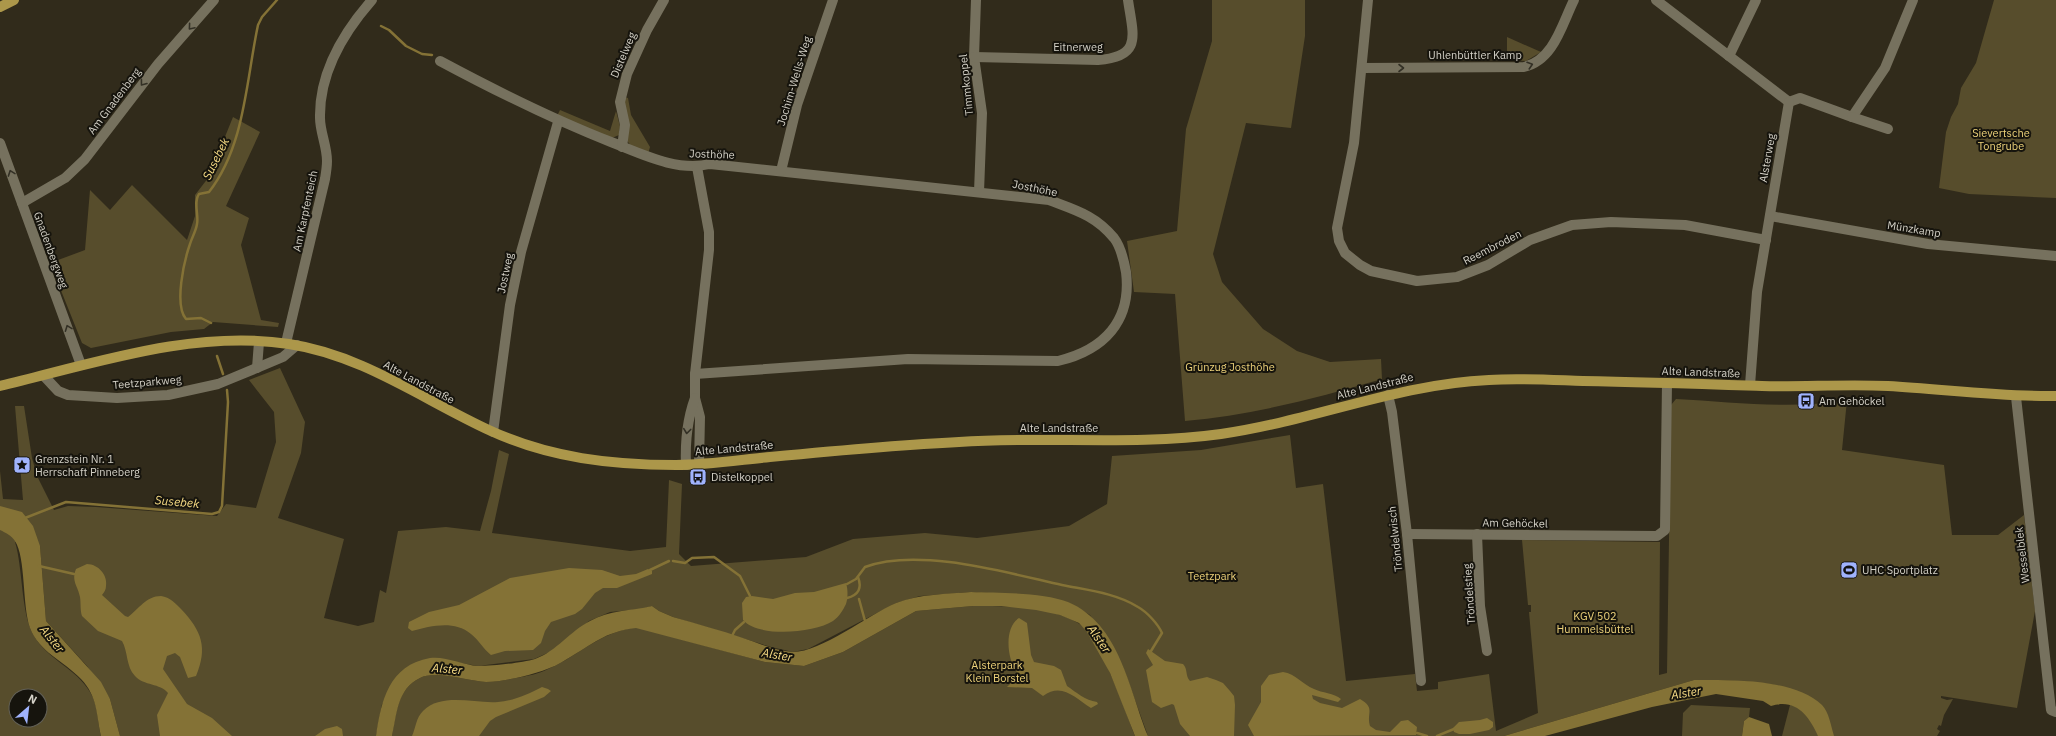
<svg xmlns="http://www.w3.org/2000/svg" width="2056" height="736" viewBox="0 0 2056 736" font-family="'IBM Plex Sans',sans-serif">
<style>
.green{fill:#574d2c;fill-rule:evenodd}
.water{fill:#847236}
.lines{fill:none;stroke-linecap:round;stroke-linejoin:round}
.stream{stroke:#847236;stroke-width:2.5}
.minor{stroke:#76715e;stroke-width:10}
.major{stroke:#ac974a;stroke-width:10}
.oneway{stroke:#333025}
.labels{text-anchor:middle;stroke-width:4;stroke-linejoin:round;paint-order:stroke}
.street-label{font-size:11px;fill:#d4d1c7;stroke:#16140d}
.park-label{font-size:11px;fill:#ecd179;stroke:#16140d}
.poi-label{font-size:11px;fill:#d4d1c7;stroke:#16140d;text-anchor:start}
.water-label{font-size:12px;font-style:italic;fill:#fade86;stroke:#16140d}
</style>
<rect width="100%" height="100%" fill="#312b1b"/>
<g class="green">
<path d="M1212 0H1305V36L1291 128 1246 123 1213 254 1222 282 1263 329 1297 351 1330 362 1381 359 1382 379C1317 398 1253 415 1185 421L1175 294 1134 292 1127 241 1177 231 1186 129 1212 41Z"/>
<path d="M1994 0H2056V198L1969 194 1939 188 1946 132 1951 117 1958 104 1961 88 1976 63Z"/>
<path d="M1507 37 1541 52 1526 61 1507 60Z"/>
<path d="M624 97 628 98 631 115 650 147 648 154 631 146 628 142Z"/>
<path d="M560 110 610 131 616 111 620 126 619 135 612 138 557 116Z"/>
<path d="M233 117 260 132 226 206 249 218 241 245 261 320 279 323 278 327 213 322 204 329 171 332 91 348 82 343 50 263 85 250 90 190 110 210 132 185 187 240 195 216V195L215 169 218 154Z"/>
<path d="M280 368 305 422 301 453 278 518 344 539 324 618 358 626 374 622 380 590 386 593 398 531 446 527 480 531 491 491 499 450 509 454 492 533 630 551 666 547 669 480 682 484 679 554 691 566 806 557 853 539 925 533 977 538 1069 526 1107 504 1112 456 1201 450 1290 435 1296 488 1323 484 1346 681 1415 674 1417 691 1438 689V682L1489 674 1496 731 1538 713 1529 612H1531V605H1528L1522 540 1660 542 1659 675 1667 673 1671 405 1676 399C1732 402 1792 410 1847 400L1842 450 1944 465 1952 535H1998L2024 515 2035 611 2017 708 1941 696V698L1947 700 1953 699 1944 715 1941 726 1939 725 1937 729 1940 731 1937 736H1782L1790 705 1781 686C1752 681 1724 680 1694 680L1504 736H1148L1122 664 1090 615 1067 602 1005 594 971 592 920 596 896 603 808 649 793 652 771 647 673 617 659 611 652 606 642 609 610 612 589 621 552 651 534 659 478 666 432 658 382 704 376 736H120L110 699 87 666 46 621 40 546 15 542C23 568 21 613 33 634 46 659 76 668 90 692 99 706 97 721 101 736H0V471L3 499 23 500 15 406H24L32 458 37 476 54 510 68 506 96 507 217 516 226 504 256 508 276 442 274 412 249 380ZM16 696H40V720H16Z"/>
<path d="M973 606C1007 606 1047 605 1078 623 1099 635 1126 712 1135 736H392C396 714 397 689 420 678 435 670 468 681 486 682 496 682 506 680 516 678 527 676 539 674 548 669 582 654 596 634 636 627L765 662 804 666 843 652 916 611Z"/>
<path d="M1691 705 1750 708 1749 717 1744 721 1742 736H1682L1683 713Z"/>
</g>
<g class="water">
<path d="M0 506 22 512 33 526 40 546 46 621 101 682 110 699 120 736H101C96 714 98 697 81 679 64 661 39 652 30 628 22 605 26 558 15 541 11 535 6 533 0 530Z"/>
<path d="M87 564C98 564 108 575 106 586 106 590 104 592 102 595L125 616 128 617C139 609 146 596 161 596 170 597 176 604 181 609 202 631 208 648 196 676L188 678 180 657 175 653 167 656 163 669 187 704 212 718 232 736H160L157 715 168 693C160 683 144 686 135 676 126 667 128 651 122 641L98 631 82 616C80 610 81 603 80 597 78 586 71 581 76 569Z"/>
<path d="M569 568 602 570 620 576 636 574 648 569 652 571V574L617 588H603L595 593 582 609 575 614 551 622 545 631 541 643 533 650 505 651 491 655C483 649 479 640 471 634 454 620 431 626 412 631L408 628 409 622 429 612 459 605 510 578Z"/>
<path d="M846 583C848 589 848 598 846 604 843 610 839 617 833 621 814 633 759 638 743 620L742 603 746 597 752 596 773 599 795 593 814 592Z"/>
<path d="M971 592C998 593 1043 592 1068 602 1120 624 1129 689 1148 736H1135L1110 673 1087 632 1079 623 1060 615 1036 610 1001 606H973L916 611 843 652 804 666 765 662 636 628C604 632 593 644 567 659 552 669 534 674 516 678 506 680 496 682 486 682 468 681 435 670 420 678 397 689 397 714 392 736H376C381 701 389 665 430 658 446 656 463 665 478 666 493 666 521 663 535 659 557 651 570 631 590 621 609 610 631 611 652 606L659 611 673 617C697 624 720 630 743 638 758 643 776 651 793 652 821 652 868 615 896 603 920 594 946 594 971 592Z"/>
<path d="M1019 618 1027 623 1031 655 1034 662 1054 666 1061 670 1067 686C1077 693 1085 700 1097 702L1098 704 1091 708C1075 698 1062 682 1043 696L1032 688 1007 687 1011 683 1026 684 1028 681C1025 676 1019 676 1016 671 1007 658 1004 627 1019 618Z"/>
<path d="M1148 649 1165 661 1183 664C1188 669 1185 676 1190 681L1207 677 1216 680 1223 683 1230 691 1234 696 1235 705 1234 736H1190L1180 724 1174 705 1172 704 1161 708 1152 702 1146 670 1153 665 1146 653Z"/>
<path d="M1283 672C1296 674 1302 684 1314 689 1322 693 1334 693 1341 699L1338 702 1312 695 1313 699 1320 703 1342 708 1360 699C1376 708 1366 713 1370 726L1376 730 1390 732 1401 721 1408 720 1417 727 1416 735 1254 736 1248 725 1261 702V686L1269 675Z"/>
<path d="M1694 680C1731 680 1793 678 1822 705 1829 712 1831 726 1834 736H1818C1809 716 1796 698 1771 706L1763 701 1716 694 1652 707 1545 736H1504Z"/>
<path d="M542 687 548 689 551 691 544 697 496 717 490 721 479 736H412C416 727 416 718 423 711 442 692 475 704 498 702 513 701 529 694 542 687Z"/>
<path d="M1749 717 1769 724 1772 736H1742L1744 721Z"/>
<path d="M1487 718 1493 722V727L1489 730 1470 734H1459L1454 732 1453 728 1459 722 1480 720Z"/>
<path d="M337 726 342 729 343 736H315L325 729Z"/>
</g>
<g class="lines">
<g class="stream">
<path d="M381 26 389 30 406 46 422 54 432 55"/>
<path d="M211 323 201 318 186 319C174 305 184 261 190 244 192 237 196 231 197 224 199 215 193 202 199 194L209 192C245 146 246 81 258 25L262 17 277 0"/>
<path d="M217 356 223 374"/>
<path d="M25 518 66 502 212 514 219 512 222 506 228 402 227 390"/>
<path d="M673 561 685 563 692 558 714 557 740 576 750 596"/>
<path d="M39 566 74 574"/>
<path d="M650 570 669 561"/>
<path d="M847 584 856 579 865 567C918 547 1008 573 1062 585 1086 590 1116 593 1138 607 1147 612 1158 624 1162 633L1151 651"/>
<path d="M847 598C859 595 862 588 858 577"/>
<path d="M859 599 865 621"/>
<path d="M732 636 735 630 744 622"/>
<path d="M1417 733 1427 736"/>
<path d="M1437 736 1454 729"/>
</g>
<g class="minor">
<path d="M976 0 974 57 982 113 979 192"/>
<path d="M1368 0 1354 143 1337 228 1339 241 1345 253 1360 265 1371 271 1417 281 1457 277 1488 265 1530 240 1572 225 1611 222 1685 225 1766 240"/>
<path d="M1656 0 1789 102"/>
<path d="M1729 56 1756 0"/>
<path d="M974 57 1098 60C1143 57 1133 35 1128 0"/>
<path d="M440 61C496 91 552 119 611 142 642 154 677 172 710 164L1049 200C1075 210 1095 215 1114 238 1121 247 1124 261 1126 272 1132 321 1104 350 1058 361L908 359 695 374"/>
<path d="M1362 68 1524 67C1554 60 1562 24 1574 0"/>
<path d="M1789 102 1800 98 1852 117 1885 68 1913 0"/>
<path d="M1852 117 1888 129"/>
<path d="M0 143 81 365"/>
<path d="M622 147 625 125 620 102 627 74 647 30 664 0"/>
<path d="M697 167 709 232V250L695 374V398L700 417 699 464"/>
<path d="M781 171 797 105 833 0"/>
<path d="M22 203 65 178 85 159 158 64 214 0"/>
<path d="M1770 216 1928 244 2056 256"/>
<path d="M286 343 325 179C326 173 327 167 327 161 327 146 320 132 320 118 319 72 343 33 372 0"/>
<path d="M257 368 259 342"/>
<path d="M44 376 58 391 68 395 117 398 168 395 218 384 283 357 297 345"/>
<path d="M1750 385 1757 292 1789 102"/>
<path d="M1388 395 1392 412 1407 534 1421 681"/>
<path d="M2016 397 2051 710 2056 712"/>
<path d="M493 432 510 305 521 252 558 122"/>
<path d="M686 465C685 442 687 420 695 398"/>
<path d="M1407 534 1657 536 1665 530 1667 383"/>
<path d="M1477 534 1480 606 1487 651"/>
</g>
<g class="major">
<path d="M0 7 14 0"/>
<path d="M0 386C92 364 194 329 289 344 363 355 425 401 491 431 550 458 612 465 676 465 707 465 739 460 770 457 833 451 896 445 959 442 1046 436 1134 446 1221 434 1312 421 1397 384 1489 380 1520 378 1552 380 1583 381 1643 382 1702 384 1762 386 1804 387 1846 384 1888 386 1944 389 2000 397 2056 396"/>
</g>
</g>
<defs><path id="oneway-chevron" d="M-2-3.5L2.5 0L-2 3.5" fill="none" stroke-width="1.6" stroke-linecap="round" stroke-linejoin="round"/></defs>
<g class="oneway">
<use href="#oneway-chevron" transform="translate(191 27) rotate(130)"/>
<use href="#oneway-chevron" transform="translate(1530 65) rotate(-18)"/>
<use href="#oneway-chevron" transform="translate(1401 68)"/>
<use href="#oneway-chevron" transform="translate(143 83) rotate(127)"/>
<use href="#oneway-chevron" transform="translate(11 173) rotate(-110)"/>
<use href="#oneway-chevron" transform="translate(68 328) rotate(-111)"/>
<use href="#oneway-chevron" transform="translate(687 431) rotate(97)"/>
</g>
<defs>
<g id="bus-square" transform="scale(0.9)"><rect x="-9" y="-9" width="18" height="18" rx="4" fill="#a0b3fd" stroke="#16140d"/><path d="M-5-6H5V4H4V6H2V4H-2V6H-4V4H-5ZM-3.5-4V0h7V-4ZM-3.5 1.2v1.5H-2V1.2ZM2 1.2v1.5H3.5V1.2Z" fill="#111"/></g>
<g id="sight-square" transform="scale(0.9)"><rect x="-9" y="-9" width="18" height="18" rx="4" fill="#a0b3fd" stroke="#16140d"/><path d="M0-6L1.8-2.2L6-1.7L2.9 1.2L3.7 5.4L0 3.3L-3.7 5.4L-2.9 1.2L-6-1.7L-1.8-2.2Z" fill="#111"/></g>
<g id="stadium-square" transform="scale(0.9)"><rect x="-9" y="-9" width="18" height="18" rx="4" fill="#a0b3fd" stroke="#16140d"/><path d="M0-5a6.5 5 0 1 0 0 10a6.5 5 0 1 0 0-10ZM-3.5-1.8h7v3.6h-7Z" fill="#111"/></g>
</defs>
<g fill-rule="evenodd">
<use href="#bus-square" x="1806" y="401"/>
<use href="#sight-square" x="22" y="465"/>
<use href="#bus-square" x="698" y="477"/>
<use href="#stadium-square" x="1849" y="570"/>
</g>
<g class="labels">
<g class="street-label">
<text x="1078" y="51">Eitnerweg</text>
<text transform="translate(623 55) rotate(-67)" y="4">Distelweg</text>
<text x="1475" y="59">Uhlenbüttler Kamp</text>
<text transform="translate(794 81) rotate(-73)" y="4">Jochim-Wells-Weg</text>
<text transform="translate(966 85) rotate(-96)" y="4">Timmkoppel</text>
<text transform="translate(114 101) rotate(-53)" y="4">Am Gnadenberg</text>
<text transform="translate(712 154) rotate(2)" y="4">Josthöhe</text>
<text transform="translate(1767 158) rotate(-80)" y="4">Alsterweg</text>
<text transform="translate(1035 188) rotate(11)" y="4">Josthöhe</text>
<text transform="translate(305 211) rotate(-78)" y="4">Am Karpfenteich</text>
<text transform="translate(1914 229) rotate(9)" y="4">Münzkamp</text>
<text transform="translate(1492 247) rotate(-27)" y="4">Reembroden</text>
<text transform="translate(51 250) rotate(70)" y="4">Gnadenbergweg</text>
<text transform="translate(505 273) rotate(-78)" y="4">Jostweg</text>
<text transform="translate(1701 372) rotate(2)" y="4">Alte Landstraße</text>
<text transform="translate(147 382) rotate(-5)" y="4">Teetzparkweg</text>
<text transform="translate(419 382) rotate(28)" y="4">Alte Landstraße</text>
<text transform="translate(1375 386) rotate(-14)" y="4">Alte Landstraße</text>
<text x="1059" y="432">Alte Landstraße</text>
<text transform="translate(734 448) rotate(-5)" y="4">Alte Landstraße</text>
<text transform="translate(1515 523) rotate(1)" y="4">Am Gehöckel</text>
<text transform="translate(1395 539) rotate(-96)" y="4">Tröndelwisch</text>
<text transform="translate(2022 555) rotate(-97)" y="4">Wesselblek</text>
<text transform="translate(1469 594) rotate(-94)" y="4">Tröndelstieg</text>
</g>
<g class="park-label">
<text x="2001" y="137">Sievertsche<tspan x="2001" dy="13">Tongrube</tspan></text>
<text x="1230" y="371">Grünzug Josthöhe</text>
<text x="1212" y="580">Teetzpark</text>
<text x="1595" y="620">KGV 502<tspan x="1595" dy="13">Hummelsbüttel</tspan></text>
<text x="997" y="669">Alsterpark<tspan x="997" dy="13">Klein Borstel</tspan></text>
</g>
<g class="poi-label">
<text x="1819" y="405">Am Gehöckel</text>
<text x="35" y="463">Grenzstein Nr. 1<tspan x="35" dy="13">Herrschaft Pinneberg</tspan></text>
<text x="711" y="481">Distelkoppel</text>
<text x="1862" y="574">UHC Sportplatz</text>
</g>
<g class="water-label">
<text transform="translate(216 159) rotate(-64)" y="4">Susebek</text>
<text transform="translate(177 502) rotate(5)" y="4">Susebek</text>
<text transform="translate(52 639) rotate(51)" y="4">Alster</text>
<text transform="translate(1099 639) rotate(55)" y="4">Alster</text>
<text transform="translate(777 655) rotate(9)" y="4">Alster</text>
<text transform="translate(447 669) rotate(5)" y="4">Alster</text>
<text transform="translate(1686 693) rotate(-9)" y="4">Alster</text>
</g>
</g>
<g transform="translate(28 708) rotate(28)"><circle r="19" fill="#16140d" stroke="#626057"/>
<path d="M0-3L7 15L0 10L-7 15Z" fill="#a0b3fd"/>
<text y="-6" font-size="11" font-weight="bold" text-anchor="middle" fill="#d4d1c7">N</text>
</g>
</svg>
